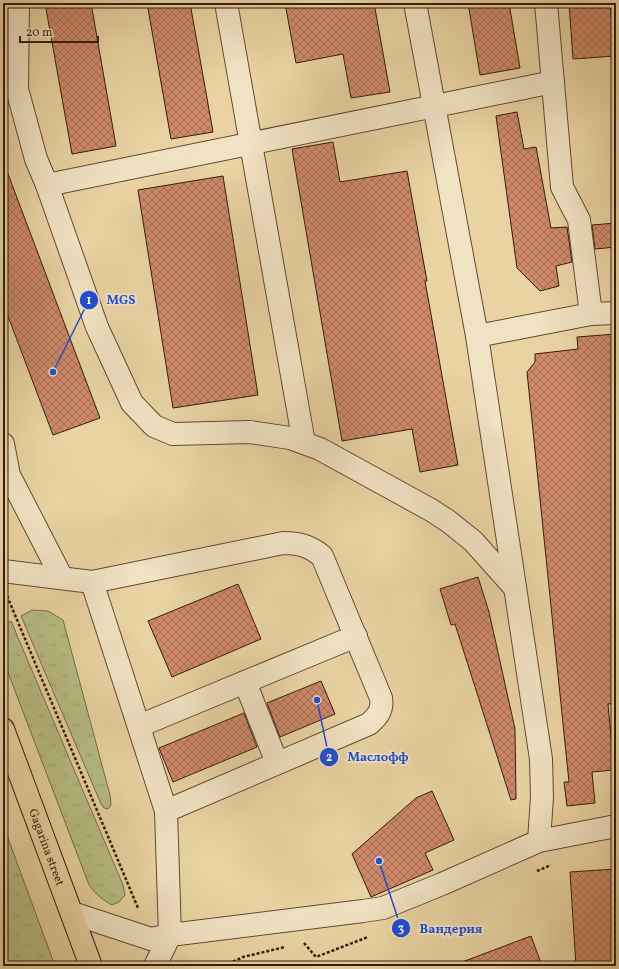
<svg xmlns="http://www.w3.org/2000/svg" width="619" height="969" viewBox="0 0 619 969" font-family="Vollkorn,serif">
<style>
.grass{fill:url(#grass-tufts);stroke:#766c48}
.building{fill:url(#building-cross-hatch);stroke:#351c0c}
.lines{fill:none;stroke-linecap:round;stroke-linejoin:round}
.minor-casing{stroke:#624a32;stroke-width:24}
.major-casing{stroke:#351c0c;stroke-width:24}
.path{stroke:#351c0c;stroke-width:2.5;stroke-dasharray:3 2;stroke-linecap:butt}
.minor{stroke:#f1e2c3;stroke-width:22}
.major{stroke:#e9d3a2;stroke-width:22}
.labels{text-anchor:middle;stroke-width:4;stroke-linejoin:round;paint-order:stroke}
.street-label{font-size:12px;fill:#351c0c;stroke:#f1e2c3}
.leader{fill:none;stroke:#1d4ed8;stroke-width:1.5}
.callout-dot{fill:#1d4ed8;stroke:#f1e2c3;stroke-width:1.5}
.mark-label{font-size:12px;text-anchor:middle;font-weight:bold;fill:#fff}
.callout-label{font-size:13px;text-anchor:middle;font-weight:bold;fill:#1d4ed8;stroke:#f1e2c3;stroke-width:4;stroke-linejoin:round;paint-order:stroke}
</style>
<defs>
<pattern id="grass-tufts" width="24" height="20" patternUnits="userSpaceOnUse"><rect width="24" height="20" fill="#b7bc84"/><path d="M3 7l-1-3M5 7V3M7 7l1-3M15 17l-1-3M17 17v-4M19 17l1-3" fill="none" stroke="#9ea171"/></pattern>
<pattern id="building-cross-hatch" width="8" height="8" patternUnits="userSpaceOnUse"><rect width="8" height="8" fill="#ce896a"/><path d="M0 0l8 8M0 8l8-8" fill="none" stroke="#a86f56"/></pattern>
</defs>
<rect width="100%" height="100%" fill="#e9d3a2"/>
<filter id="stains"><feTurbulence type="fractalNoise" baseFrequency=".005" numOctaves="4"/><feColorMatrix values="0 0 0 0 .2 0 0 0 0 .09 0 0 0 0 .02 0 0 0 .5 -.17"/></filter>
<radialGradient id="worn" r=".72"><stop offset=".6" stop-color="#630" stop-opacity="0"/><stop offset="1" stop-color="#630" stop-opacity=".3"/></radialGradient>
<g class="grass">
<path d="M32 610 48 611 63 620 110 795 111 805 108 809 104 808 101 804 21 616Z"/>
<path d="M11 621 123 885 125 895 119 902 112 905C102 900 96 894 89 885L6 667 3 656V630L4 626Z"/>
<path d="M5 830 55 966H3V831Z"/>
</g>
<g class="building">
<path d="M45 3H91L116 146 72 154Z"/>
<path d="M147 3H190L213 132 171 139Z"/>
<path d="M285 3H374L390 92 351 98 343 54 296 63Z"/>
<path d="M468 3H509L520 68 480 75Z"/>
<path d="M569 3H610L615 56 573 59Z"/>
<path d="M517 112 524 149 536 147 551 228 567 227 572 262 556 266 559 286 540 291 517 268 496 116Z"/>
<path d="M333 142 340 182 407 171 427 281H425L458 465 420 472 412 429 342 441 292 149Z"/>
<path d="M3 166H5L100 418 53 435 3 303Z"/>
<path d="M223 176 258 395 173 408 138 190Z"/>
<path d="M616 223V247L595 249 592 225Z"/>
<path d="M616 334V703L608 704 614 770 592 772 595 803 567 806 564 782H569L527 372 535 362V354L578 349 577 337Z"/>
<path d="M478 577 489 612 515 729 516 799 511 800 455 624 451 625 440 589Z"/>
<path d="M238 584 261 639 172 677 148 621Z"/>
<path d="M321 681 335 714 280 737 267 703Z"/>
<path d="M244 713 257 747 173 782 159 748Z"/>
<path d="M432 791 454 840 425 853 433 870 371 897 352 854 416 798Z"/>
<path d="M616 869V966H576L570 872Z"/>
<path d="M531 936 542 966H457V964Z"/>
</g>
<g class="lines">
<g class="minor-casing">
<g id="minor">
<path d="M18 3 17 89 36 159 47 185 97 327 132 403 154 426 173 434 250 432 290 438 320 449 431 510 448 521 473 541 515 588"/>
<path d="M226 3 304 443"/>
<path d="M415 3 477 336 541 759 542 797 539 841"/>
<path d="M47 185 553 82"/>
<path d="M591 314 616 313"/>
<path d="M477 336 591 314 579 220 562 187 546 3"/>
<path d="M3 444 9 475 62 578"/>
<path d="M3 571 92 582 283 543C299 543 310 546 322 556L381 698C383 710 378 716 369 724L166 811 170 935 155 966"/>
<path d="M92 582 166 811"/>
<path d="M245 682 277 763"/>
<path d="M139 726 356 636"/>
<path d="M72 913 151 939 170 935 363 911 383 908 442 884 539 841 616 826"/>
</g>
</g>
<g class="major-casing">
<g id="major">
<path id="s1" d="M3 729 91 966"/>
</g>
</g>
<g class="path">
<path d="M7 596 138 908"/>
<path d="M537 871 551 865"/>
<path d="M304 943 316 957 368 937"/>
<path d="M224 966 243 957 285 947"/>
</g>
<use href="#minor" class="minor"/>
<use href="#major" class="major"/>
</g>
<g class="labels">
<g class="street-label">
<text dy="4" stroke="none"><textPath href="#s1" startOffset="126">Gagarina street</textPath></text>
</g>
</g>
<path class="leader" d="M53 372L89 300M317 700L329 757M379 861L401 928"/>
<g class="callout-dot">
<circle cx="53" cy="372" r="4"/>
<circle cx="317" cy="700" r="4"/>
<circle cx="379" cy="861" r="4"/>
<circle cx="89" cy="300" r="10"/>
<circle cx="329" cy="757" r="10"/>
<circle cx="401" cy="928" r="10"/>
</g>
<g class="mark-label">
<text x="89" y="304">1</text>
<text x="329" y="761">2</text>
<text x="401" y="932">3</text>
</g>
<g class="callout-label">
<text x="121" y="304">MGS</text>
<text x="378" y="761">Маслофф</text>
<text x="451" y="933">Вандерия</text>
</g>
<rect width="619" height="969" fill="none" stroke="#e9d3a2" stroke-width="16"/>
<rect x="4" y="4" width="611" height="961" fill="none" stroke="#351c0c" stroke-width="2"/>
<rect x="8" y="8" width="603" height="953" fill="none" stroke="#351c0c"/>
<path d="M20 36v6h78v-6" fill="none" stroke="#351c0c" stroke-width="2"/>
<text x="26" y="36" font-size="12" fill="#351c0c" stroke="#f1e2c3" stroke-width="3" paint-order="stroke">20 m</text>
<rect width="100%" height="100%" filter="url(#stains)"/>
<rect width="100%" height="100%" fill="url(#worn)"/>
</svg>
